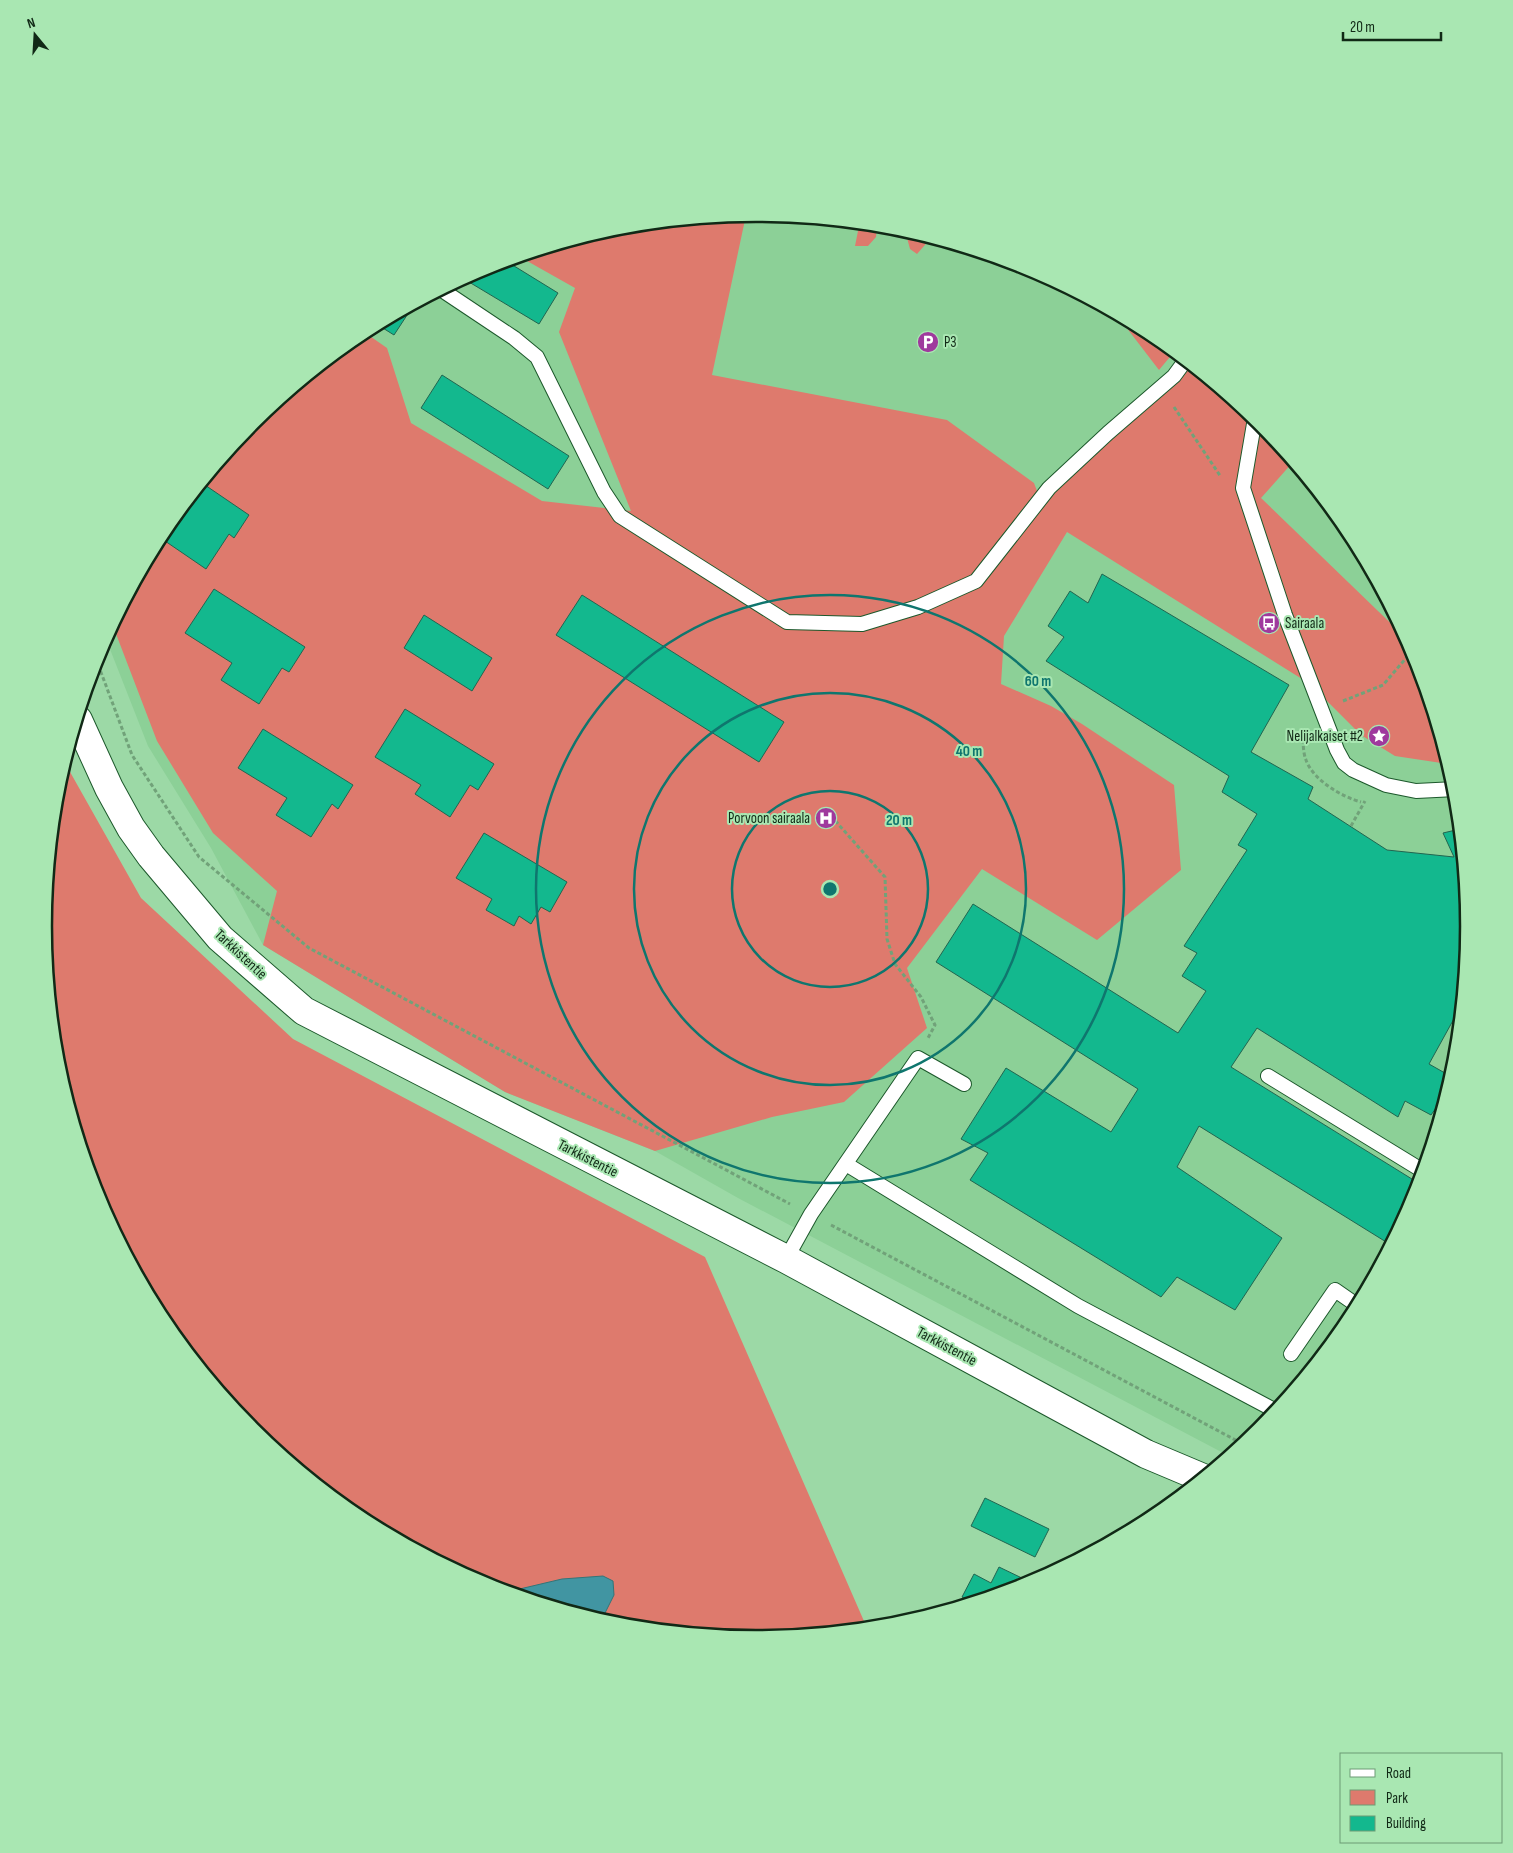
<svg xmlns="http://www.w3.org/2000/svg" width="1513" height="1853" viewBox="0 0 1513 1853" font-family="'Sofia Sans Condensed',sans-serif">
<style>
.built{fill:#8cd097}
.green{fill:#de7a6d}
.water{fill:#4195a2;stroke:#337578}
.building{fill:#13b88e;stroke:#226550}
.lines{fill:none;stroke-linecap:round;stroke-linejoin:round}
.service-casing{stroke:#1c582b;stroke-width:16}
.tertiary-casing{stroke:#1c582b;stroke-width:30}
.path{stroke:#71a279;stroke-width:3;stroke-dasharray:4 2.5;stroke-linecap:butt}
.service{stroke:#fff;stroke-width:14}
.tertiary{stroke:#fff;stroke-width:28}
.ring{fill:none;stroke:#0f766e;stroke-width:2.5}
.labels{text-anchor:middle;stroke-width:4;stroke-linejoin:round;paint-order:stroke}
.poi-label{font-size:15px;fill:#112916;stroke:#a9e7b2;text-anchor:start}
.street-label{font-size:15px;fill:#112916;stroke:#a9e7b2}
.rim{fill:none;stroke:#112916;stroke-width:2.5}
.centre{fill:#0f766e;stroke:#a9e7b2;stroke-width:2.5}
.ring-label{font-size:15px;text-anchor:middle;font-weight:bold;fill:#0f766e;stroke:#a9e7b2;stroke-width:4;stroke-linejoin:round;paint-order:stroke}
</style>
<rect width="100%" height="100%" fill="#9cd9a6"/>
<path class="built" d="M757 214 896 228 1030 268 1153 334 1261 423 1349 531 1415 654 1456 788 1469 927 1455 1066 1415 1200 1349 1323 1260 1431 1229 1456 738 1198 655 1151 505 1092 263 945 211 848 148 746 106 639 164 530 253 422 361 334 484 268 618 227Z"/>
<g class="green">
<path d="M746 215 712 375 947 420 1034 483 1040 499 1187 362 1261 423 1293 462 1261 498 1407 639 1415 654 1448 764 1395 756 1361 735 1310 684 1067 532 1004 636 1001 684 1051 706 1082 724 1174 785 1181 870 1097 940 982 869 907 968 927 1028 844 1102 772 1117 655 1151 505 1092 263 945 277 891 213 833 157 741 113 626 164 530 253 422 364 332 387 348 411 423 542 501 631 511 559 332 575 288 520 257 618 227Z"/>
<path d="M825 221 877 226 876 237 868 246H855L859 226Z"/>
<path d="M908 231 931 238 917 254 910 249 906 234Z"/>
<path d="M1116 314 1153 334 1174 352 1159 370Z"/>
<path d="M65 763 141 898 293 1039 705 1257 867 1628 756 1639 617 1625 483 1585 360 1519 252 1430 164 1322 98 1199 57 1065 44 926 58 787Z"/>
</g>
<path class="water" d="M603 1576 613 1581 614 1595 601 1621 507 1592 562 1579Z"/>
<g class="building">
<path d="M506 261 558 293 539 324 464 279 484 268Z"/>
<path d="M413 306 394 335 378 325Z"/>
<path d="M442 375 569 456 548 489 421 408Z"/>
<path d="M202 483 249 515 234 538 229 534 206 569 165 541 174 527 169 524Z"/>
<path d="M1102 574 1289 685 1251 752 1313 787 1308 799 1387 850 1454 857 1443 833 1460 829 1469 927 1461 1006 1429 1064 1452 1077 1448 1091 1431 1115 1405 1101 1398 1117 1257 1028 1231 1067 1420 1184 1415 1200 1391 1245 1199 1126 1177 1167 1282 1238 1235 1310 1177 1277 1161 1297 970 1180 988 1153 961 1139 1006 1068 1111 1132 1138 1089 936 962 973 904 1178 1033 1206 991 1182 976 1197 953 1184 946 1247 850 1238 845 1257 814 1222 792 1229 776 1046 661 1064 637 1048 626 1070 591 1088 603Z"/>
<path d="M214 589 305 647 289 672 282 668 259 704 221 680 232 663 185 633Z"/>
<path d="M582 595 784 722 759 762 556 635Z"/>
<path d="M424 615 492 658 472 691 404 648Z"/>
<path d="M405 709 494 764 478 790 470 785 450 817 415 794 421 785 375 757Z"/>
<path d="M263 729 353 785 338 809 332 804 311 837 276 815 287 798 238 768Z"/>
<path d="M484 833 567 882 550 912 541 907 531 924 519 916 514 926 486 910 492 899 456 878Z"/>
<path d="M985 1498 1049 1529 1035 1557 971 1526Z"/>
<path d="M999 1567 1026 1580 1022 1587 972 1602 962 1597 974 1574 991 1583Z"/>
</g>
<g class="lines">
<g class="service-casing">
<g id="service">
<path d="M442 290 514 338 537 357 604 492 620 516 787 622 862 624 918 607 976 581 1049 488 1108 433 1174 376 1185 361"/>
<path d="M1255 418 1243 488 1285 615 1337 750 1344 763 1353 770 1386 785 1416 791 1456 789"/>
<path d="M1268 1076 1423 1171"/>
<path d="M846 1164 1078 1306 1276 1411"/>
<path d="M786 1259 811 1214 918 1058 964 1084"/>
<path d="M1291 1354 1335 1290 1358 1306"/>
</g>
</g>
<g class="tertiary-casing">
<path id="tertiary" d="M78 720 109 788 131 828 151 856 220 938 304 1011 786 1259 1146 1454 1203 1478"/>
</g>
<g class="path">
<path d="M1174 407 1221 477"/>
<path d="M96 659 132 755 199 857 309 948 790 1204"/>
<path d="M1343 701 1383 685 1413 650"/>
<path d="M1303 733C1303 741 1303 753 1306 760 1313 780 1342 797 1361 802"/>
<path d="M831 816 885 877 887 939 895 964 921 997 935 1025 928 1038"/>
<path d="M1351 826 1365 801"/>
<path d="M831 1225 1243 1444"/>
</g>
<use href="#service" class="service"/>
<use href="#tertiary" class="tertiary"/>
</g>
<g class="ring">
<circle cx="830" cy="889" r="98"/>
<circle cx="830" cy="889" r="196"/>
<circle cx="830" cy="889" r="294"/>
</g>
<defs>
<g id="parking-disc" transform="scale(1.125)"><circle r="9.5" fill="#9f399d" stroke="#a9e7b2"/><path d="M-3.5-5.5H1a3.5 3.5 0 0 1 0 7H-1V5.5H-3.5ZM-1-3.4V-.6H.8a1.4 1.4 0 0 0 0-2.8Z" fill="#fff"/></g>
<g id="bus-disc" transform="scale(1.125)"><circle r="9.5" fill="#9f399d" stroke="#a9e7b2"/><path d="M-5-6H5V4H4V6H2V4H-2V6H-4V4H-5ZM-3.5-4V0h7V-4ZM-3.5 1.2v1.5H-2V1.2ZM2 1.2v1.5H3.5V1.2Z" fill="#fff"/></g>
<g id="sight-disc" transform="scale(1.125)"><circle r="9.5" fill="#9f399d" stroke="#a9e7b2"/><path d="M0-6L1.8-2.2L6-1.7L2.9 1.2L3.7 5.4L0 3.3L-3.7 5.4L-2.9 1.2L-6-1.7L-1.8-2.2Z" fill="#fff"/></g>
<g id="hospital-disc" transform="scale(1.125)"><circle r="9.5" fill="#9f399d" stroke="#a9e7b2"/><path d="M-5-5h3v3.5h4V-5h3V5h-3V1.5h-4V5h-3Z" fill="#fff"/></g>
</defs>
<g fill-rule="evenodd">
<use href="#parking-disc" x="928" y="342"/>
<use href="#bus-disc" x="1269" y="623"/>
<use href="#sight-disc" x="1379" y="736"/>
<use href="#hospital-disc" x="826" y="818"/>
</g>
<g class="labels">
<g class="poi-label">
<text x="944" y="347">P3</text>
<text x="1285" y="628">Sairaala</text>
<text x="1363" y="741" text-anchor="end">Nelijalkaiset #2</text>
<text x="810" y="823" text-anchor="end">Porvoon sairaala</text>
</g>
<g class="street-label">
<text transform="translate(241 954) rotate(43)" y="5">Tarkkistentie</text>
<text transform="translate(588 1158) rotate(27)" y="5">Tarkkistentie</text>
<text transform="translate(947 1346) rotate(28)" y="5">Tarkkistentie</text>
</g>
</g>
<path d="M0 0H1513V1853H0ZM52 926a704 704 0 1 1 1408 0a704 704 0 1 1-1408 0Z" fill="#a9e7b2" fill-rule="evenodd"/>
<path class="rim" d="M52 926a704 704 0 1 1 1408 0a704 704 0 1 1-1408 0Z"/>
<circle cx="830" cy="889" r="8" class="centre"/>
<g class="ring-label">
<text x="1038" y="686">60 m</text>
<text x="969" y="756">40 m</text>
<text x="899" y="825">20 m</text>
</g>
<rect x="1340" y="1753" width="162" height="90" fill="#a9e7b2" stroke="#6c9b74"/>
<rect x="1350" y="1769" width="25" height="8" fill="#ffffff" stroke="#6c9b74"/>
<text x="1386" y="1778" font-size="15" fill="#112916">Road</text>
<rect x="1350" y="1790" width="25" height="15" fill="#de7a6d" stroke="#6c9b74"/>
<text x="1386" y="1803" font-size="15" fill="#112916">Park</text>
<rect x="1350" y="1816" width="25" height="15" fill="#13b88e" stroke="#6c9b74"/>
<text x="1386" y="1828" font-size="15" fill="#112916">Building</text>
<g transform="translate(35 35) rotate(342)" stroke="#a9e7b2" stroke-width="4" paint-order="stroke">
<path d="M0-4L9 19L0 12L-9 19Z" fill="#112916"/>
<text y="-8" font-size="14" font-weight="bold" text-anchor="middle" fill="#112916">N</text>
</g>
<path d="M1343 32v8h98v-8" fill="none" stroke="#112916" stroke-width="2.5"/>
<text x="1350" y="32" font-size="15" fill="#112916" stroke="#a9e7b2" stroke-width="4" paint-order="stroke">20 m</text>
</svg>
